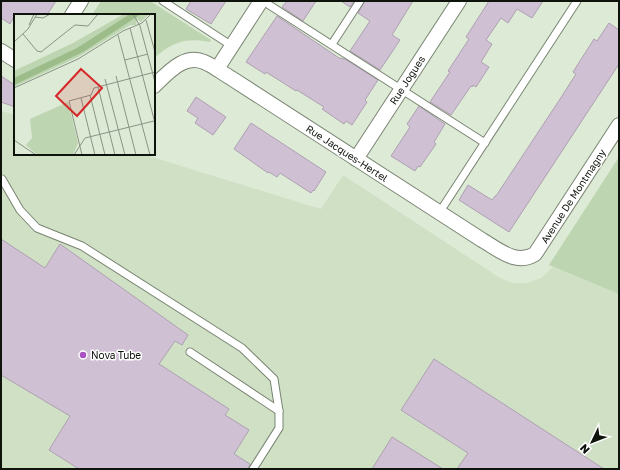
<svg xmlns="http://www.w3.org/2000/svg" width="620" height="470" viewBox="0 0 620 470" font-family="'Golos Text',sans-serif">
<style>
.built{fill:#cfe0c5}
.green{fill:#bdd5b0}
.building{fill:#cfc0d3;stroke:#aea0b2}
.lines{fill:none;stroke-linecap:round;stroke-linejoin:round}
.lane-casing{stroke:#798472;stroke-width:9}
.street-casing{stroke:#798472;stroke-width:16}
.lane{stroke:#fff;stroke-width:7}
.street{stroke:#fff;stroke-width:14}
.poi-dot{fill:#a853c1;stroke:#fff;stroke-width:1.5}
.labels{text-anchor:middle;stroke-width:3;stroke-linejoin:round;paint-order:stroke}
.street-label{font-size:10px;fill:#0e130c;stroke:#fff}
.poi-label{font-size:10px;fill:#0e130c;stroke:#fff;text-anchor:start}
.inset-road{fill:none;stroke:#8a9485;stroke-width:1}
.view{fill:#d62828;fill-opacity:0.15;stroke:#d62828;stroke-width:2}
.inset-edge{fill:none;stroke:#0e130c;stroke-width:2}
</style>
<rect width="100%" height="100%" fill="#ddead6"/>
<path class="built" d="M1 111 15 115V154H142L321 209 343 175 500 278 513 283H527L541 278 553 267 619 294V469H1Z"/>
<g class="green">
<path d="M101 1H150L211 40 210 42C186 37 172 42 154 58V15H92Z"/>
<path d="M619 157V294L549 265Z"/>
</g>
<g class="building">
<path d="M1 1H56L47 15H15L10 24 1 18Z"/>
<path d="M191 1H226L211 24 186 9Z"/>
<path d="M287 1H316L303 21 282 7Z"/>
<path d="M341 1H354L350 7Z"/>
<path d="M365 1H413L392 35 400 40 380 70 350 51 370 21 358 13Z"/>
<path d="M489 1H543L532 18 517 9 508 23 501 18 486 40 492 44 481 62 489 67 476 87 473 85 472 87 471 86 451 115 430 102 450 72 448 71 469 39 466 37Z"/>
<path d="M277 16 339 58 345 59 378 80 365 100 367 102 352 125 346 121 344 124 322 109 324 107 297 90 296 91 266 72 265 74 246 62Z"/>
<path d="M609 23 619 30V64L509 232 459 200 468 185 492 200 495 196H496L562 96 576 74 573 72 594 39 597 41Z"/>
<path d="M1 76 15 85V107L1 102Z"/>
<path d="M196 97 226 117 213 135 195 123 198 118 187 111Z"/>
<path d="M419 106 445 124 434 142 436 144 420 167 418 166 415 171 391 156 410 127 407 124Z"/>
<path d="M251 123 326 172 314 191 313 190 311 193 280 173 277 177 269 172 268 173 234 149Z"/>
<path d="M1 239 45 268 60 244 188 335 182 345 175 341 159 364 229 409 225 415 249 430 234 454 250 464 248 469H79L49 450 70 416 1 375Z"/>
<path d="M434 359 604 469H457L468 453 401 410Z"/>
<path d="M392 437 443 469H372Z"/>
</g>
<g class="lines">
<g class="lane-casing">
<g id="lane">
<path d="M163 1 232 46"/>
<path d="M263 1 485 143"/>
<path d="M332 44 360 1"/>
<path d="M2 179 20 210 37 228 82 246 242 348 274 379 279 411V428L253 469"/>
<path d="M439 213 577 1"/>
<path d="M190 352 279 411"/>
</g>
</g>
<g class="street-casing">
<g id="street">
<path d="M72 15 81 1"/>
<path d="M1 51 15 60"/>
<path d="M217 69 261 1"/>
<path d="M154 86C167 74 184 53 204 62 214 66 222 73 231 78L482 240C498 249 516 266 535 254L619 125"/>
<path d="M356 159 459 1"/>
</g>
</g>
<use href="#lane" class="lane"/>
<use href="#street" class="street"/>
</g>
<circle class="poi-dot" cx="83" cy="355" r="4"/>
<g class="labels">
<g class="street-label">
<text transform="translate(407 80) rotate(-57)" y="4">Rue Jogues</text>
<text transform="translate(347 153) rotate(33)" y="4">Rue Jacques-Hertel</text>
<text transform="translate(573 196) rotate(-57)" y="4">Avenue De Montmagny</text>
</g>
<g class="poi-label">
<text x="91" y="359">Nova Tube</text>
</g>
</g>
<g transform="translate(14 14)">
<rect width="141" height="141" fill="#ddead6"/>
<path d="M110 0H135L127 8 123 5 122 11H116L64 43 0 73V57L59 29ZM54 88 64 129 59 141H23L12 131 18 124 16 105Z" fill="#bdd5b0"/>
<path d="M116 0H127L69 38 0 71V64L63 34Z" fill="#9cbc89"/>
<path class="inset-road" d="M119 0 126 12 141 68M21 3 29 4 36 0M132 6 141 38M15 11 20 0M116 14 141 109M9 20 23 37 27 38 61 11 74 12 84 0M104 21 136 141M0 28 14 15 23 0M111 46 134 40M102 62 122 141M91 65 111 141M84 73 101 141M0 74 64 45 109 17 128 9 137 0M76 81 91 141M67 84 81 141M0 126 22 141M60 141 71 124 140 107M68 141 55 87 77 81 80 74 141 58"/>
<path class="view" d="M67 55 88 74 63 102 42 82Z"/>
<rect width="141" height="141" class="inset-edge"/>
</g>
<rect width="620" height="470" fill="none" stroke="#0e130c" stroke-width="4"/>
<g transform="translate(592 442) rotate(227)" stroke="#ffffff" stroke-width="3" paint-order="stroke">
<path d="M0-3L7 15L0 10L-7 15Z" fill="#0e130c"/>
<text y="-6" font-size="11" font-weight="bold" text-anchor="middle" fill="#0e130c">N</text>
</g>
</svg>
